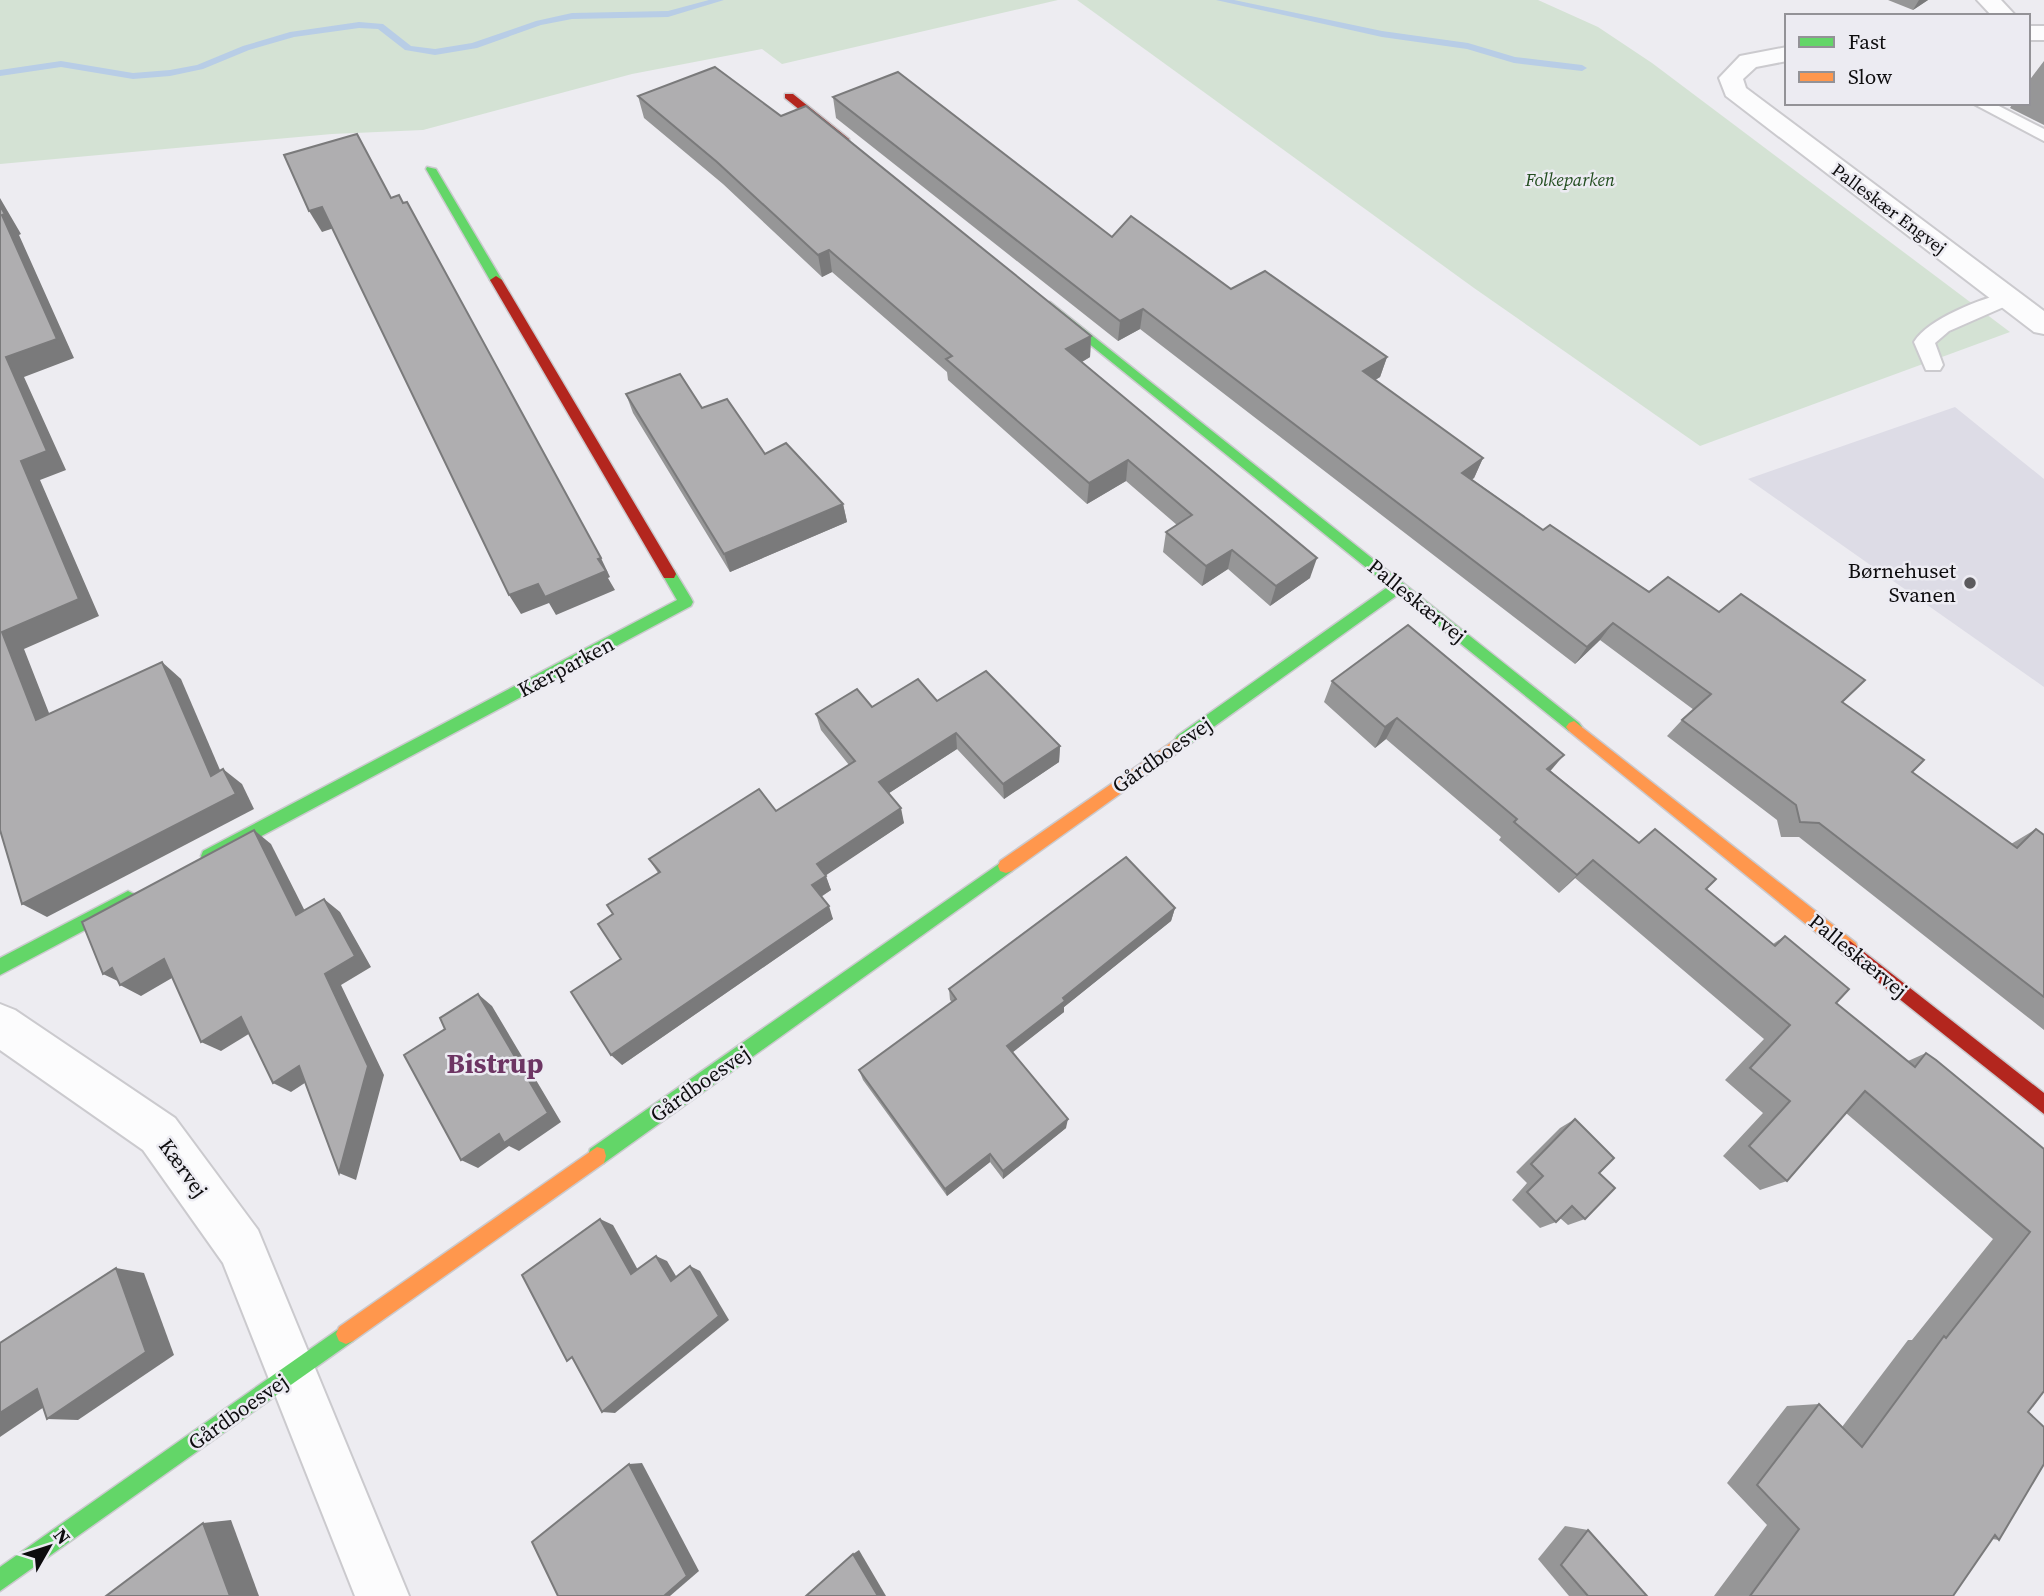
<svg xmlns="http://www.w3.org/2000/svg" width="2044" height="1596" viewBox="0 0 2044 1596" font-family="'Source Serif 4',serif">
<style>
.built{fill:#dddce6}
.green{fill:#d4e2d4}
.lines{fill:none;stroke-linecap:round;stroke-linejoin:round}
.stream{fill:#b8cde6;fill-rule:evenodd}
.lane-casing{stroke:#cbcace;stroke-width:4}
.street-casing{stroke:#cbcace;stroke-width:4}
.fast-casing{stroke:#cbcace;stroke-width:3}
.slow-casing{stroke:#cbcace;stroke-width:3}
.jam-casing{stroke:#cbcace;stroke-width:3}
.lane{fill:#fcfcfd;fill-rule:evenodd}
.street{fill:#fcfcfd;fill-rule:evenodd}
.fast{fill:#63d668;fill-rule:evenodd}
.slow{fill:#ff974d;fill-rule:evenodd}
.jam{fill:#b3261e;fill-rule:evenodd}
.wall{fill:#969697}
.shaded-wall{fill:#7a7a7b}
.building{fill:#afaeb0;stroke:#7a7a7b;stroke-width:2}
.poi-dot{fill:#5b5a5d;stroke:#ecebf2;stroke-width:2.5}
.labels{text-anchor:middle;stroke-width:5;stroke-linejoin:round;paint-order:stroke}
.far-park-label{font-size:18px;font-style:italic;fill:#224d1f;stroke:#ecebf2}
.far-street-label{font-size:18px;fill:#0d0c0e;stroke:#ecebf2}
.poi-label{font-size:21px;fill:#0d0c0e;stroke:#ecebf2;text-anchor:end}
.street-label{font-size:21px;fill:#0d0c0e;stroke:#ecebf2}
.district-label{font-size:28px;font-weight:bold;fill:#6d3563;stroke:#ecebf2}
</style>
<rect width="100%" height="100%" fill="#edecf1"/>
<path class="built" d="M1955 407 2044 479V687L1748 479Z"/>
<g class="green">
<path d="M0 0H1058L782 64 762 49 632 74 423 130 332 134 0 164Z"/>
<path d="M1077 0H1538L1598 27 1652 63 2010 332 1700 446 1474 288Z"/>
</g>
<g class="lines">
<g class="stream">
<path d="M709 0H724L668 17 572 19 541 25 477 48 435 55 405 50 378 29 359 28 294 37 249 50 203 69 170 76 133 79 61 67 0 76V70L61 61 133 73 170 70 197 65 243 46 290 32 359 22 383 24 411 46 435 49 472 43 536 21 572 13 668 11Z"/>
<path d="M1216 0H1234L1382 31 1468 43 1515 57 1582 65 1587 68 1582 71 1514 63 1467 49 1382 37Z"/>
</g>
<g class="lane-casing">
<g id="lane">
<path d="M1972 103H1993L2044 129V141Z"/>
<path d="M2008 292 2015 294 2018 298 2015 302 1949 331 1935 343 1943 365 1940 370H1926L1914 342C1929 318 1981 299 2008 292Z"/>
</g>
</g>
<g class="street-casing">
<g id="street">
<path d="M1977 0H2001L2016 16H1992Z"/>
<rect x="2028" y="26" width="16" height="14"/>
<path d="M1787 47V61L1756 67 1743 79 1746 88 2044 311V334L2034 332 1726 96 1719 78 1740 56Z"/>
<path d="M0 1004 15 1010 175 1118 258 1230 409 1596H355L223 1263 143 1150 0 1050Z"/>
</g>
</g>
<g class="fast-casing">
<g id="fast">
<path d="M427 167 436 169 502 280 500 283H492L490 280 426 169Z"/>
<path d="M1050 302 1579 723 1582 727 1579 731H1569L1399 594 1187 746H1177L1174 741 1177 736 1389 586 1046 309 1044 306Z"/>
<path d="M669 569 674 570 691 598 693 602 691 606 215 861 209 863 203 861 201 856 203 851 677 600 662 574Z"/>
<path d="M1006 859 1012 861 1014 866 1012 871 604 1163 597 1165 590 1163 588 1156 590 1149Z"/>
<path d="M128 891 134 894 136 899 134 904 0 975V958Z"/>
<path d="M346 1324 353 1327 356 1334 353 1341 0 1591V1567Z"/>
</g>
</g>
<g class="slow-casing">
<g id="slow">
<path d="M1574 721 1856 943 1858 949 1856 955 1850 957 1844 955 1569 731 1566 727 1569 723Z"/>
<path d="M1182 735 1187 736 1190 741 1187 746 1012 871 1006 873 1000 871 998 866 1000 861Z"/>
<path d="M597 1147 604 1149 606 1156 604 1163 353 1341 346 1344 339 1341 336 1334 339 1327Z"/>
</g>
</g>
<g class="jam-casing">
<g id="jam">
<path d="M785 94H793L849 139V143H841L785 98Z"/>
<path d="M496 276 502 280 674 570 676 574 674 578H664L490 280Z"/>
<path d="M1850 941 2044 1093V1114L1844 955 1842 949 1844 943Z"/>
</g>
</g>
<use href="#lane" class="lane"/>
<use href="#street" class="street"/>
<use href="#fast" class="fast"/>
<use href="#slow" class="slow"/>
<use href="#jam" class="jam"/>
</g>
<g class="wall">
<path d="M1888 0H1928L1913 10Z"/>
<path d="M2044 61V125L2010 108 2013 103H2028V82Z"/>
<path d="M638 96 781 116 1091 336 1090 357 1082 362 1310 578 1270 606 1228 569 1202 586 1163 552 1166 532 1177 525 1126 481 1087 504 948 380 947 372 832 272 822 277 723 184 644 118Z"/>
<path d="M833 97 1112 237 1387 357 1380 377 1375 380 1483 458 1474 478 1472 479 1543 530 1842 702 1912 772 2011 844 2036 829 2044 835V1030L1799 837H1781L1777 820 1667 736 1682 720 1694 710 1600 640 1575 664 1140 329 1118 341 836 118Z"/>
<path d="M626 394 702 408 765 454 843 504 847 522 730 572 633 413Z"/>
<path d="M1332 681 1551 771 1639 843 1706 889 1773 944 1785 936 1836 1003 1908 1061 1926 1053 2044 1149 2028 1412 1999 1540 1992 1539 1953 1596H1714L1767 1525 1727 1483 1787 1406 1819 1404 1842 1427 1908 1340H1912L1993 1239 1846 1113 1787 1181 1760 1190 1723 1156 1763 1113 1725 1080 1764 1039 1575 878 1559 893 1499 840 1501 837 1386 739 1375 748 1324 702Z"/>
<path d="M937 701 1060 746 1059 762 1004 799 957 749 889 793 904 823 825 875 831 890 821 897 833 919 622 1065 621 959 613 914 658 873 649 859 776 811 849 765 821 730 816 714 872 707Z"/>
<path d="M1175 908 1171 921 1064 1007V1012L1012 1052 1066 1128 1003 1179 990 1162 947 1196 863 1080 859 1070 952 1002 950 1000 949 989Z"/>
<path d="M1575 1119 1599 1173 1585 1219 1568 1225 1560 1218 1556 1222 1540 1228 1512 1200 1527 1183 1516 1172 1560 1128Z"/>
<path d="M1565 1526 1588 1530 1647 1596H1569L1538 1559Z"/>
</g>
<g class="shaded-wall">
<path d="M1919 0H1928L1913 10Z"/>
<path d="M0 198 21 234 19 235 74 358 24 377 66 470 40 480 99 616 24 649 58 736 36 720 2 632 6 357 2 215 0 206Z"/>
<path d="M322 207 334 228 322 232 309 211Z"/>
<path d="M829 250 832 272 822 277 818 255Z"/>
<path d="M1143 309 1140 329 1118 341 1120 321Z"/>
<path d="M1091 336 1090 357 1066 371V349Z"/>
<path d="M1387 357 1380 377 1357 391 1363 371Z"/>
<path d="M1483 458 1474 478 1453 492 1462 473Z"/>
<path d="M1128 460 1126 481 1087 504 1089 483Z"/>
<path d="M843 504 847 522 730 572 724 554Z"/>
<path d="M1232 550 1228 569 1202 586 1206 566Z"/>
<path d="M601 558 610 577 608 578 615 590 556 615 549 603 521 614 509 595Z"/>
<path d="M1317 558 1310 578 1270 606 1276 586Z"/>
<path d="M1613 623 1600 640 1575 664 1587 647Z"/>
<path d="M162 662 181 679 229 791 211 776Z"/>
<path d="M1397 718 1386 739 1375 748 1385 727Z"/>
<path d="M956 733 957 749 883 797 879 782Z"/>
<path d="M1060 746 1059 762 1004 799 1003 784Z"/>
<path d="M1564 755 1547 775V769Z"/>
<path d="M223 769 242 784 254 809 47 917 22 904Z"/>
<path d="M901 808 904 823 822 878 817 864Z"/>
<path d="M254 830 271 844 313 927 296 915Z"/>
<path d="M1593 860 1575 878 1559 893 1577 875Z"/>
<path d="M826 876 831 890 817 899 812 885Z"/>
<path d="M324 899 340 912 371 967 341 985 384 1075 356 1180 339 1173 325 974Z"/>
<path d="M829 906 833 919 622 1065 611 1055Z"/>
<path d="M1175 908 1171 921 1064 1007V1012L1008 1056 1007 1046 1063 998Z"/>
<path d="M164 959 184 971 141 996 120 985 122 983 103 974 112 968Z"/>
<path d="M478 994 492 1006 561 1122 519 1151 509 1146 478 1168 461 1160Z"/>
<path d="M241 1017 260 1027 221 1051 201 1042Z"/>
<path d="M299 1066 317 1075 291 1092 273 1083Z"/>
<path d="M1068 1119 1066 1128 1003 1179V1171Z"/>
<path d="M990 1154V1162L947 1196 945 1189Z"/>
<path d="M600 1219 613 1225 643 1279 631 1274Z"/>
<path d="M656 1256 667 1261 682 1286 671 1281Z"/>
<path d="M690 1266 700 1271 729 1320 615 1413 602 1412Z"/>
<path d="M116 1268 144 1273 174 1355 78 1420 47 1419Z"/>
<path d="M37 1389 69 1390 0 1437V1413Z"/>
<path d="M642 1463 699 1571 670 1596H664L629 1464Z"/>
<path d="M231 1520 259 1596H230L203 1523Z"/>
<path d="M859 1550 886 1596H878L853 1554Z"/>
</g>
<g class="building">
<path d="M715 67 781 116 806 106 1091 336 1066 349 1317 558 1276 586 1232 550 1206 566 1166 532 1192 515 1128 460 1089 483 946 359 952 356 829 250 818 255 717 162 638 96Z"/>
<path d="M898 72 1112 237 1131 216 1231 289 1265 271 1387 357 1363 371 1483 458 1462 473 1543 530 1550 525 1649 592 1668 577 1719 612 1741 594 1865 680 1842 702 1924 760 1912 772 2017 848 2036 829 2044 835V997L1819 823 1800 822 1796 805 1682 720 1711 694 1613 623 1587 647 1143 309 1120 321 833 97Z"/>
<path d="M357 134 391 198 399 195 403 203 407 202 601 558 598 559 606 571 545 597 538 584 509 595 322 207 309 211 284 155Z"/>
<path d="M0 206 5 214 2 215 57 339 6 357 47 451 21 461 79 599 2 632 36 720 162 662 211 776 223 769 236 794 22 904 0 830Z"/>
<path d="M680 374 702 408 727 399 765 454 786 443 843 504 724 554 626 394Z"/>
<path d="M1408 625 1564 755 1547 769 1639 843 1655 829 1716 879 1706 889 1775 946 1785 936 1849 989 1836 1003 1915 1067 1926 1053 1936 1060 2044 1149V1391L2028 1412 2044 1427V1464L1999 1540 1995 1535 1953 1596H1750L1799 1529 1757 1485 1819 1404 1862 1447 1944 1336 1946 1338 2030 1232 1865 1091 1787 1181 1749 1146 1790 1101 1750 1068 1790 1025 1593 860 1577 875 1514 822 1517 819 1397 718 1385 727 1332 681Z"/>
<path d="M986 671 1060 746 1003 784 956 733 879 782 901 808 817 864 826 876 812 885 829 906 611 1055 571 992 621 959 598 924 613 914 607 905 660 872 649 859 759 789 776 811 855 761 816 714 857 689 872 707 918 679 937 701Z"/>
<path d="M254 830 296 915 324 899 355 956 325 974 368 1066 339 1173 299 1066 273 1083 241 1017 201 1042 164 959 120 985 112 968 103 974 82 922Z"/>
<path d="M1126 857 1175 908 1063 998 1065 1001 1007 1046 1068 1119 1003 1171 990 1154 945 1189 859 1070 956 999 949 989Z"/>
<path d="M478 994 548 1113 504 1143 499 1134 461 1160 404 1055 445 1029 440 1018Z"/>
<path d="M1575 1119 1614 1158 1599 1173 1615 1188 1585 1219 1572 1206 1556 1222 1527 1192 1543 1176 1531 1164Z"/>
<path d="M600 1219 631 1274 656 1256 671 1281 690 1266 719 1316 602 1412 572 1357 567 1361 522 1275Z"/>
<path d="M116 1268 146 1352 47 1419 37 1389 0 1413V1343Z"/>
<path d="M629 1464 687 1576 664 1596H558L532 1542Z"/>
<path d="M203 1523 230 1596H106Z"/>
<path d="M1588 1530 1647 1596H1588L1561 1565Z"/>
<path d="M853 1554 878 1596H806Z"/>
</g>
<circle class="poi-dot" cx="1970" cy="583" r="7"/>
<g class="labels">
<g class="far-park-label">
<text x="1570" y="186">Folkeparken</text>
</g>
<g class="far-street-label">
<text transform="translate(1889 209) rotate(37)" y="6">Palleskær Engvej</text>
</g>
<g class="poi-label">
<text x="1956" y="578">Børnehuset<tspan x="1956" dy="24">Svanen</tspan></text>
</g>
<g class="street-label">
<text transform="translate(1417 601) rotate(39)" y="7">Palleskærvej</text>
<text transform="translate(566 667) rotate(-28)" y="7">Kærparken</text>
<text transform="translate(1162 755) rotate(-35)" y="7">Gårdboesvej</text>
<text transform="translate(1858 956) rotate(39)" y="7">Palleskærvej</text>
<text transform="translate(700 1084) rotate(-35)" y="7">Gårdboesvej</text>
<text transform="translate(183 1168) rotate(54)" y="7">Kærvej</text>
<text transform="translate(238 1412) rotate(-35)" y="7">Gårdboesvej</text>
</g>
<g class="district-label">
<text x="495" y="1073">Bistrup</text>
</g>
</g>
<rect x="1785" y="14" width="245" height="91" fill="#ecebf2" stroke="#939297" stroke-width="2"/>
<rect x="1799" y="37" width="35" height="10" fill="#63d668" stroke="#939297" stroke-width="2"/>
<text x="1848" y="49" font-size="21" fill="#0d0c0e">Fast</text>
<rect x="1799" y="72" width="35" height="10" fill="#ff974d" stroke="#939297" stroke-width="2"/>
<text x="1848" y="84" font-size="21" fill="#0d0c0e">Slow</text>
<g transform="translate(49 1547) rotate(51)" stroke="#ecebf2" stroke-width="5" paint-order="stroke">
<path d="M0-5L12 26L0 18L-12 26Z" fill="#0d0c0e"/>
<text y="-10" font-size="19" font-weight="bold" text-anchor="middle" fill="#0d0c0e">N</text>
</g>
</svg>
